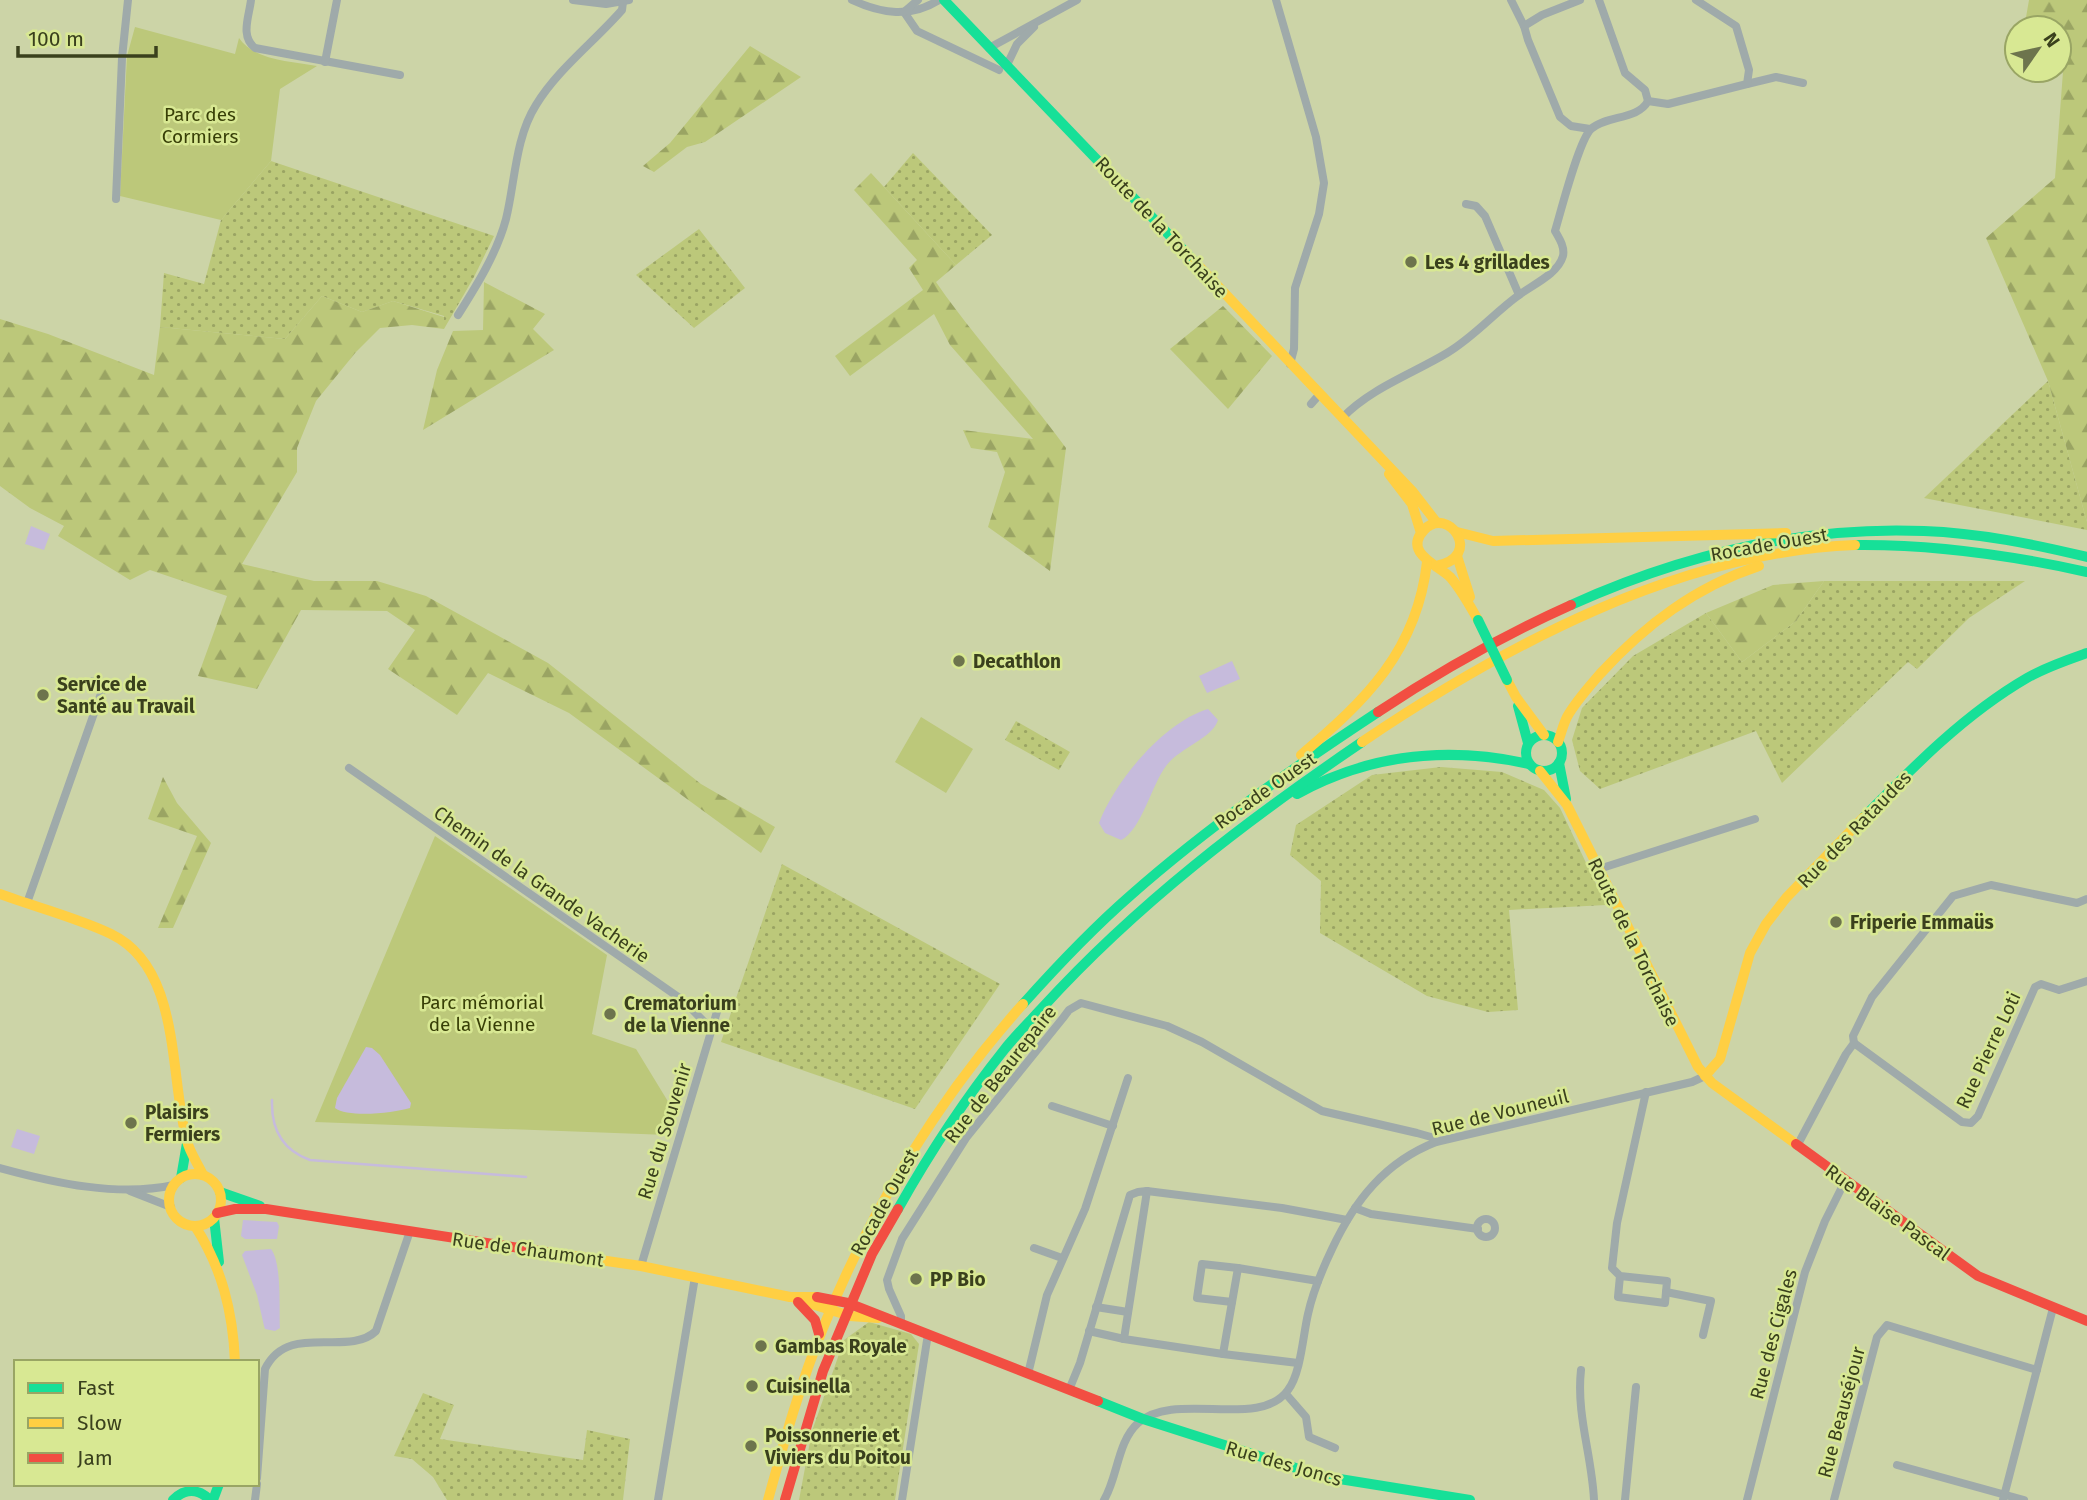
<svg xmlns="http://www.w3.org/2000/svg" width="2087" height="1500" viewBox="0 0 2087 1500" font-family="'Fira Sans',sans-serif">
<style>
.grass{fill:url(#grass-dots)}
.forest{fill:url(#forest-firs)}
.green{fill:#bcc87a}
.water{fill:#c6bbdc}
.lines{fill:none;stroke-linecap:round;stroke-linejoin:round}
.stream{stroke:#c6bbdc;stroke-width:2.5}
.street{stroke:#9faaaa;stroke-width:8}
.fast{stroke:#16e098;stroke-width:10}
.slow{stroke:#ffcf43;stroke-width:10}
.jam{stroke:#f24e42;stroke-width:10}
.fast-bridge{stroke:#16e098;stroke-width:10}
.poi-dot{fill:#6d744d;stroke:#d8e893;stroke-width:2.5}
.labels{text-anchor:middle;stroke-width:5;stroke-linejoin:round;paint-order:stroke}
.park-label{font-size:19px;fill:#383f07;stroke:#d8e893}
.street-label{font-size:19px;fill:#3a401d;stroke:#d8e893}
.poi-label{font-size:19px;font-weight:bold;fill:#3a401d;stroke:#d8e893;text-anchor:start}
</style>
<defs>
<pattern id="grass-dots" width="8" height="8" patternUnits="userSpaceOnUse" patternTransform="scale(1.75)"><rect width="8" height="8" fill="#bcc87a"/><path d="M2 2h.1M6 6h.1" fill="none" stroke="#9aa463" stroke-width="1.8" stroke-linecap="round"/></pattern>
<pattern id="forest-firs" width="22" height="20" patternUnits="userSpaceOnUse" patternTransform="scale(1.75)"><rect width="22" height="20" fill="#bcc87a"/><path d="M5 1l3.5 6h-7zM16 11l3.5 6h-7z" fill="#9aa463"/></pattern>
</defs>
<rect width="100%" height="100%" fill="#ccd4a7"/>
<g class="grass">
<path d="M913 153 992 235 956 265 884 187Z"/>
<path d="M271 161 494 236 474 277 444 329V316L393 301 362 312 322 296 285 339 160 327 164 273 204 284 221 220Z"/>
<path d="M699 229 745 288 694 328 636 275Z"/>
<path d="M2048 381 2087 522V530L1924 498Z"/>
<path d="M1824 581H2025L1969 618 1917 669 1908 662 1782 783 1756 731 1600 789 1580 771 1572 740 1582 708 1633 656 1706 613 1742 662 1796 621Z"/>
<path d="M1016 721 1070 752 1059 770 1005 740Z"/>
<path d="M1441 767 1502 772 1544 790 1560 808 1606 905 1509 910 1518 1010 1488 1012 1427 996 1320 933 1321 881 1290 855 1296 825 1372 775Z"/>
<path d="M782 864 1000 984 915 1109 721 1042Z"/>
<path d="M869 1322 911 1334 919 1344 895 1500H799L812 1431 844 1340Z"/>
<path d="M423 1393 454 1405 440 1439 583 1460 587 1430 630 1439 623 1500H447L433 1477 412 1459 394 1456Z"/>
</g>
<g class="forest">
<path d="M2029 0H2087V522L2048 381 1986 238 2055 178 2065 45 2059 41V28H2035L2025 23Z"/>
<path d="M750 46 801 77 705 142 687 147 654 172 643 166 670 143Z"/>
<path d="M871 173 956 265 936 282C976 340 1024 391 1066 448L1050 571 988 527 1005 472 997 452 971 448 963 430 1033 439 950 345 934 314 850 376 835 356 923 290 909 268 917 260 854 190Z"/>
<path d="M484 282 545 314 533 329 554 350 423 430 437 370 453 331 483 330Z"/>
<path d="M322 296 362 312 393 301 444 317V329L412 325 380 328 356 352 316 401 297 448V472L242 564 314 581H377L426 596 548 663 701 784 775 827 761 853 569 713 488 673 457 715 388 669 415 630 387 611 301 610 257 689 198 676 227 596 150 570 130 580 58 536 64 526 30 508 0 486V319L48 334 154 375 160 327 285 339Z"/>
<path d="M1223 306 1272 356 1228 409 1170 349Z"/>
<path d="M1824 581 1796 621 1742 662 1706 613 1773 585Z"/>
<path d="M163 777 177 803 211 843 173 928H158L197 836 148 819Z"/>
</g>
<g class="green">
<path d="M135 27 235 54 239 38C255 61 290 61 317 66L280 89 271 161 221 220 120 196 127 56Z"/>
<path d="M921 717 973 749 946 793 895 762Z"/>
<path d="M435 836 607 955 592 1034 636 1049 675 1113 668 1135 315 1122Z"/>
</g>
<g class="water">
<path d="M31 526 50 534 44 550 25 544Z"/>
<path d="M1232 661 1240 679 1207 693 1199 676Z"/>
<path d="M1208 709 1218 720C1212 739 1179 748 1166 766 1152 784 1141 831 1121 840L1105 833 1099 823C1115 781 1164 722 1208 709Z"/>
<path d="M366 1047 372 1048 380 1055 411 1103 410 1108C394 1113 348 1118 335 1108L337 1098Z"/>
<path d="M17 1129 40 1136 34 1154 11 1147Z"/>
<path d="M243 1220 277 1222 279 1226 277 1239H245L241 1236Z"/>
<path d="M271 1249C282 1263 279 1309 280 1328L275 1331 265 1329 264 1326 257 1295 242 1255 245 1251Z"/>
</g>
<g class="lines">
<path class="stream" d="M272 1100C271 1129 282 1150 310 1160L526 1177"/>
<g class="street">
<path d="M251 0C249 17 240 36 255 48L400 75"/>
<path d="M573 0 606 4 629 0"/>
<path d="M852 0C882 14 910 18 939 0"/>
<path d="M1276 0 1316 137 1324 183 1319 214 1295 288 1294 349 1290 364"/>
<path d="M1511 0 1524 26 1528 40 1560 117 1571 126 1590 129"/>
<path d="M1599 0 1625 73 1645 90 1648 101"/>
<path d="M904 12 917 31 999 70"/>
<path d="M904 12 918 0"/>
<path d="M1524 26 1542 15 1580 0"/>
<path d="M989 48 1077 0"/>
<path d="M325 62 337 0"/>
<path d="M1007 65 1017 44 1034 27"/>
<path d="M1747 84 1776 77 1803 83"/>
<path d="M116 199 122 58 128 0"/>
<path d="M1466 204 1476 206 1485 216 1519 295"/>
<path d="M458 315C477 285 497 253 506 219 515 183 515 138 536 105 558 69 594 42 622 10L623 2"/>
<path d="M1311 404 1319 395"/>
<path d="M1342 418C1371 388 1412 374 1447 353 1474 337 1494 313 1519 295 1532 285 1558 274 1563 256 1565 247 1559 238 1555 231 1561 211 1579 140 1591 129 1607 115 1638 120 1648 101L1668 104 1747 84 1749 70 1736 26 1696 0"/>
<path d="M93 681 115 689"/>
<path d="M349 768 684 1001 712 1030"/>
<path d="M1600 872 1602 868 1755 819"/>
<path d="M27 903 104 685"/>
<path d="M1854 1043 1962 1122 1971 1123 1978 1116 2035 987 2041 984 2059 990 2087 981"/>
<path d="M1052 1106 1113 1126"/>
<path d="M1797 1146 1846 1054 1854 1043 1853 1036 1872 997 1953 896 1991 885 2077 903 2087 899"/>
<path d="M0 1168C55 1183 118 1197 174 1185"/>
<path d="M130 1191 171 1207"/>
<path d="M1147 1191 1282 1208 1347 1220"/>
<path d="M1355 1208 1371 1214 1478 1229"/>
<circle cx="1486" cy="1228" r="9"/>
<path d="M1034 1248 1062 1258"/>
<path d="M641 1266 719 1005"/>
<path d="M1620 1276 1618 1297 1665 1303 1667 1281 1620 1276 1612 1268 1617 1223 1646 1092"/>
<path d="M1666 1292 1711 1301 1703 1335"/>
<path d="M1232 1302 1197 1298 1202 1264 1238 1268"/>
<path d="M1096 1307 1128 1312"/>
<path d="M901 1323V1316L889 1289 887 1280 902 1239 966 1138 1063 1018 1069 1010 1081 1003 1167 1026 1202 1042 1322 1111 1417 1133 1431 1137 1436 1142"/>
<path d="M1089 1331 1124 1339"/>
<path d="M1298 1363 1223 1354 1238 1268 1318 1281"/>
<path d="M1581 1370C1576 1414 1592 1456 1594 1500"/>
<path d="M1028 1374 1047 1295 1085 1209 1128 1078"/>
<path d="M1069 1390 1080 1363 1130 1195 1138 1192 1147 1191 1124 1339 1223 1354"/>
<path d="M1286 1394 1306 1417 1309 1437 1335 1448"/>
<path d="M1897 1465 2024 1500"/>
<path d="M257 1478 265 1369C288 1321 348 1358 376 1331L410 1231"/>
<path d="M255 1500 257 1484"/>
<path d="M658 1500 695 1277"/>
<path d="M902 1500 928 1334"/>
<path d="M1104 1500C1118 1477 1117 1442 1138 1423 1175 1390 1260 1430 1288 1390 1301 1373 1303 1335 1308 1314 1313 1291 1322 1270 1332 1249 1355 1200 1385 1162 1436 1142L1692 1082 1705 1076"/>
<path d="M1625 1500 1636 1387"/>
<path d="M1747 1500 1805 1272 1825 1221 1845 1181"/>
<path d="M1834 1500 1877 1337 1887 1325 2037 1370"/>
<path d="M2003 1500 2053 1308"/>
</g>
<g class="fast">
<path d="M944 0 1195 262"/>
<path d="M1855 545C1934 544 2010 555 2087 572"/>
<path d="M1571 605C1682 555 1802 526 1924 531 1979 533 2033 544 2087 557"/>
<path d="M1518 706 1528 743"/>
<circle cx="1544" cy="753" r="18"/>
<path d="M1559 763 1566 799"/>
<path d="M1297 794C1370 754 1448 746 1529 764"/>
<path d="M1864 817C1914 766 1965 714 2027 678 2046 667 2067 660 2087 653"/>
<path d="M1023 1004C1057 966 1092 929 1131 895 1208 827 1293 768 1378 712"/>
<path d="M181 1178 187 1143"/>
<path d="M220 1192 260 1206"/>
<path d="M898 1209C929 1154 964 1100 1004 1050 1016 1035 1030 1021 1043 1007 1138 903 1246 821 1362 742"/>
<path d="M214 1218 219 1262"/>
<path d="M1098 1401 1143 1419 1321 1476 1470 1500"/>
<path d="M173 1500C185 1488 198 1488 210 1500"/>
<path d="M213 1500 219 1484"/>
</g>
<g class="slow">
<path d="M1195 262 1413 492 1437 523"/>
<path d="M1389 474 1412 504 1421 533"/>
<path d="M1457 532 1493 541 1786 533"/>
<path d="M1457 556 1470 597"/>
<path d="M1436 566C1485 557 1448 504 1424 530 1402 553 1440 566 1451 578 1462 591 1470 606 1478 620"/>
<path d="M1507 680 1516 697 1544 735"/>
<path d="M1362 742C1504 646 1679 552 1855 545"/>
<path d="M1558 742C1561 734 1563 725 1567 717 1576 701 1589 687 1600 674 1645 625 1695 587 1759 566"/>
<path d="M1301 755C1366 700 1417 651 1427 562"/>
<path d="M1540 771 1567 805 1698 1067 1712 1083 1796 1144"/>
<path d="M0 894C35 907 78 918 111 934 182 968 169 1077 187 1141 190 1153 198 1164 203 1175"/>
<path d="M1705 1076 1720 1059 1750 953 1766 924 1786 898 1864 817"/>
<circle cx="195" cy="1200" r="26"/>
<path d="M195 1226C222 1268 233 1312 235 1362"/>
<path d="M552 1253 641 1266 790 1297H817"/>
<path d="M796 1299 850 1316 878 1318"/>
<path d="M768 1500C784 1442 800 1384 823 1328 870 1211 938 1099 1023 1004"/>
</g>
<g class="jam">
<path d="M1378 712C1440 671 1504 635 1571 605"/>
<path d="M1796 1144 1978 1276 2087 1321"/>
<path d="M217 1213 235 1209H266L552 1253"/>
<path d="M817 1297 848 1303 1098 1401"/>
<path d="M798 1302 815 1320 819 1334"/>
<path d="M785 1500 823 1371 872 1254 898 1209"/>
</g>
<path class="fast-bridge" d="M1478 620 1507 680"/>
</g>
<g class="poi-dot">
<circle cx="1411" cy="262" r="7"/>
<circle cx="959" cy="661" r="7"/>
<circle cx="43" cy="695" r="7"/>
<circle cx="1836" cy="922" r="7"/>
<circle cx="610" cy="1014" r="7"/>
<circle cx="131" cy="1123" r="7"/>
<circle cx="916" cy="1279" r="7"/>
<circle cx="761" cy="1346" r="7"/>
<circle cx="752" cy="1386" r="7"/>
<circle cx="751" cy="1446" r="7"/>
</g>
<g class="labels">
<g class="park-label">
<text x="200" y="121">Parc des<tspan x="200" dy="22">Cormiers</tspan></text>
<text x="482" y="1009">Parc mémorial<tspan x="482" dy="22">de la Vienne</tspan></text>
</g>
<g class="street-label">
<text transform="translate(1162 227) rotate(47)" y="7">Route de la Torchaise</text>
<text transform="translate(1769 544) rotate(-10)" y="7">Rocade Ouest</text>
<text transform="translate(1265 790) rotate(-35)" y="7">Rocade Ouest</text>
<text transform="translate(1854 829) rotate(-46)" y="7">Rue des Rataudes</text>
<text transform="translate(542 884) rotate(35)" y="7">Chemin de la Grande Vacherie</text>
<text transform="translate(1634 942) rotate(64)" y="7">Route de la Torchaise</text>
<text transform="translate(1988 1050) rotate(-65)" y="7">Rue Pierre Loti</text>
<text transform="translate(1000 1074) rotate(-52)" y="7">Rue de Beaurepaire</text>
<text transform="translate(1500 1112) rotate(-14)" y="7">Rue de Vouneuil</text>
<text transform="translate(664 1131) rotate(-73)" y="7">Rue du Souvenir</text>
<text transform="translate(884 1202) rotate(-61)" y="7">Rocade Ouest</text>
<text transform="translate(1888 1212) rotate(36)" y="7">Rue Blaise Pascal</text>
<text transform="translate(528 1249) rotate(8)" y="7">Rue de Chaumont</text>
<text transform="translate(1773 1334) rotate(-75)" y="7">Rue des Cigales</text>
<text transform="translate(1841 1412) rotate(-75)" y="7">Rue Beauséjour</text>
<text transform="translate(1284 1463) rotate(16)" y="7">Rue des Joncs</text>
</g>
<g class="poi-label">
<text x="1425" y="269">Les 4 grillades</text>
<text x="973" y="668">Decathlon</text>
<text x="57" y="691">Service de<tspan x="57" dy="22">Santé au Travail</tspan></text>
<text x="1850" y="929">Friperie Emmaüs</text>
<text x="624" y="1010">Crematorium<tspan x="624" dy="22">de la Vienne</tspan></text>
<text x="145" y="1119">Plaisirs<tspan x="145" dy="22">Fermiers</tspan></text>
<text x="930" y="1286">PP Bio</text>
<text x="775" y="1353">Gambas Royale</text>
<text x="766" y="1393">Cuisinella</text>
<text x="765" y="1442">Poissonnerie et<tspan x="765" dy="22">Viviers du Poitou</tspan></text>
</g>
</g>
<rect x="14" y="1360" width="245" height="126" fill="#d8e893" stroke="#99a564" stroke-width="2"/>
<rect x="28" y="1383" width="35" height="10" fill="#16e098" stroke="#99a564" stroke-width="2"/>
<text x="77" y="1395" font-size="21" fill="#3a401d">Fast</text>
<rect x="28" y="1418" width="35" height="10" fill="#ffcf43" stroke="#99a564" stroke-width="2"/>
<text x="77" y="1430" font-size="21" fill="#3a401d">Slow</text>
<rect x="28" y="1453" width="35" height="10" fill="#f24e42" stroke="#99a564" stroke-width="2"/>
<text x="77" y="1465" font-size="21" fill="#3a401d">Jam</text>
<g transform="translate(2038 49) rotate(56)"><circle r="33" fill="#d8e893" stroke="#99a564" stroke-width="2"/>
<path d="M0-5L12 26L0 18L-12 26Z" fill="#6d744d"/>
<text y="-10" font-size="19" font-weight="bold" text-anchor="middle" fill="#3a401d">N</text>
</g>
<path d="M18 46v10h138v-10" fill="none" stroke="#3a401d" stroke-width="3.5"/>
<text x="28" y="46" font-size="21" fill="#3a401d" stroke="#d8e893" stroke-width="5" paint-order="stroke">100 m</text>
</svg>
